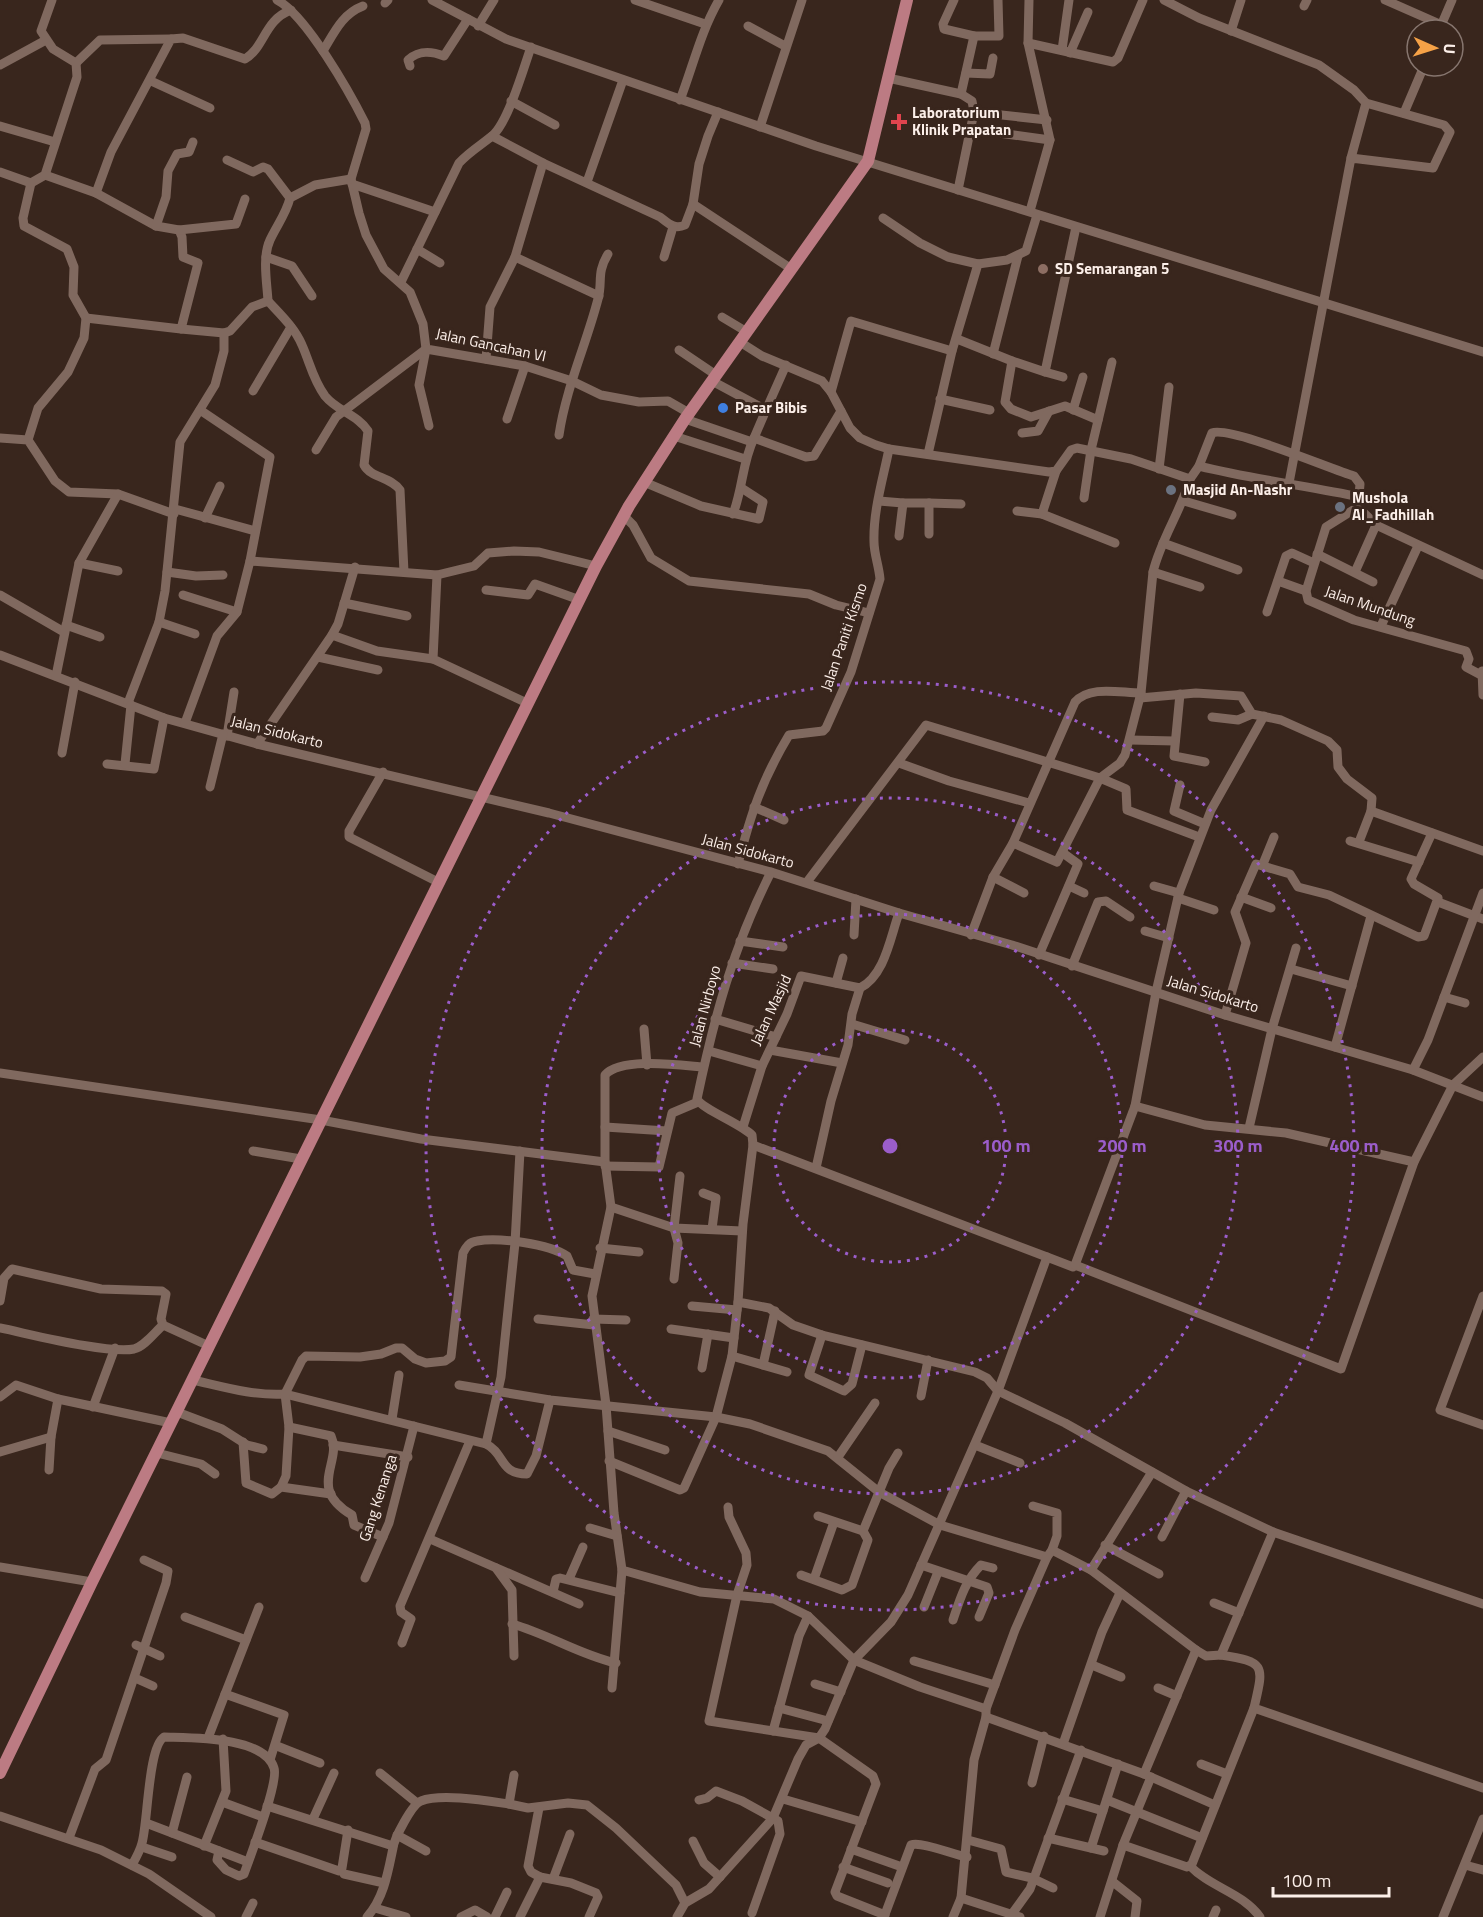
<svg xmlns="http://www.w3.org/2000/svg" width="1483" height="1917" viewBox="0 0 1483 1917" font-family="'Titillium Web',sans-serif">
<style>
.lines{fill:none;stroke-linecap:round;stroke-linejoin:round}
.minor{stroke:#80695f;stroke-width:9}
.major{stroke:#bc7b83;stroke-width:12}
.ring{fill:none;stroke:#9b5dca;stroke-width:3;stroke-dasharray:3 6}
.health-dot{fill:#e0444e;stroke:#39261d;stroke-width:2}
.education-dot{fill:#8d6e63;stroke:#39261d;stroke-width:2}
.shop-dot{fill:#3f7fe0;stroke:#39261d;stroke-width:2}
.worship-dot{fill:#6b7280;stroke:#39261d;stroke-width:2}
.labels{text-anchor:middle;stroke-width:6;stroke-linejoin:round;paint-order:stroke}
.poi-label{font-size:15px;font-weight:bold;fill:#fcefe9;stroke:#39261d;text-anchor:start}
.street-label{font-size:15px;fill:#fcefe9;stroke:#39261d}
.centre{fill:#9b5dca;stroke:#39261d;stroke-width:3}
.ring-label{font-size:18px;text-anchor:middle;font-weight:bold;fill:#9b5dca;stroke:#39261d;stroke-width:6;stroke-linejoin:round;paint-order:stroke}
</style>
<rect width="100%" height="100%" fill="#39261d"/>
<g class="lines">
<g class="minor">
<path d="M277 0C306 15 350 93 365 123L366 129 351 179 359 213 366 235 384 269 410 292 423 324 426 349 525 366 572 381 601 395 639 402 668 401 689 413"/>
<path d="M432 0 506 39 816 146 1483 352"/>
<path d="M635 0 705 24"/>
<path d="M954 0 943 24 944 29 974 36H999L998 0"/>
<path d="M1029 0 1028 43 1050 140 1030 211"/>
<path d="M1164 0 1199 18 1319 65 1354 90 1366 103 1444 125 1450 132 1433 168 1351 158 1289 483"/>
<path d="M1385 0 1442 25"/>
<path d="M385 3 388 0"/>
<path d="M1304 6 1307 0"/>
<path d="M478 26 494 0"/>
<path d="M748 26 785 46"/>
<path d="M1440 28 1452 0"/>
<path d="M1231 31 1241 0"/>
<path d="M1028 43 1113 62 1118 58 1143 0"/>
<path d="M1062 50 1069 0"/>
<path d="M323 51C334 33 342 14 363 6"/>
<path d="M1070 53 1088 12"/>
<path d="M76 63 100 40 171 39"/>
<path d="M0 65 46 40"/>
<path d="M410 66 408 60C419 50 431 51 444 56L468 19"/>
<path d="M966 73 990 74 993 58"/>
<path d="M888 78 961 94"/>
<path d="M151 81 210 108"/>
<path d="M680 100C693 66 701 31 719 0"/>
<path d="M511 101 555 125"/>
<path d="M974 112 1047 120"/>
<path d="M1404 113 1424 66"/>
<path d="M0 126 55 142"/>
<path d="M760 127 802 0"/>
<path d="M970 129 1050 140"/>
<path d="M492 136 543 163 660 217C668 223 674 230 685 225L693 204 699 164 708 136 718 112"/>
<path d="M1351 158 1366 103"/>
<path d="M227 160 253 172 263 167 268 169 290 198"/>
<path d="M0 172 31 183 45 175 77 77 76 63 53 49 41 31 52 0"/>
<path d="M45 175 96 193 156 226 179 230 182 237 183 257 198 263 181 329 86 318"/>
<path d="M587 182 623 80"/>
<path d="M352 184 435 212"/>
<path d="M958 190 974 112 972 101 961 94 974 36"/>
<path d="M96 193 111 152 171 39 183 38 245 59C265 47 264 20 291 10"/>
<path d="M693 204 790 268"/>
<path d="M883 218 920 243 948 257 978 264"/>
<path d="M156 226 166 197 168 171 177 154 189 152 193 142"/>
<path d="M179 230 236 224 245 199"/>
<path d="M417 249 440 263"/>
<path d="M266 257 292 266 312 296"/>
<path d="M515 257 599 296"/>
<path d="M664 257 673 227"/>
<path d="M401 282 459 163C469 152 481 145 492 136 508 123 524 67 531 47"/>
<path d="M268 301C267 283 262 257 270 240 277 225 286 214 290 198L315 185 351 179"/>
<path d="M722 317 747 332"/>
<path d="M181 329 224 333"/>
<path d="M957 339 1012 361 1005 402 1011 409 1031 417 1065 406 1098 420"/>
<path d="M740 342 762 356 822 381 831 392 850 428 860 438 876 445 889 449 1049 472 1056 471 1071 450 1077 448 1131 459 1190 479 1199 466 1212 433C1230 426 1328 468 1354 476L1360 484 1358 507 1376 525 1483 575"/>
<path d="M426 349 419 385 429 426"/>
<path d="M679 350 716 375"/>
<path d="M993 354 1018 256"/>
<path d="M486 359 490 307 515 257 543 163"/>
<path d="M1012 361 1045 372 1076 227"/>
<path d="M1045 372 1063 377"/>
<path d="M712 381 766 410 754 438 806 457 814 456 841 411"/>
<path d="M253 391 291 327"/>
<path d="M831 392 851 321 952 351"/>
<path d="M940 399 990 410"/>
<path d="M766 410 786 365"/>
<path d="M1073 410 1083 377"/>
<path d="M507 419 525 366"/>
<path d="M685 419 752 442"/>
<path d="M1022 433 1038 431 1049 411"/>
<path d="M559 435C566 388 586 345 598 299 603 281 596 274 608 254"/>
<path d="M674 436 745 459"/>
<path d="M0 438 28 440 55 481 69 492 118 494 174 514"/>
<path d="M28 440 38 408 68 372 84 338 86 318 73 295 74 267 67 249 24 226 23 218 31 183"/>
<path d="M316 450 336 417 426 349"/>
<path d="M928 454 952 351 978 264 1007 260 1026 251 1037 215"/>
<path d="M1199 466C1253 479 1306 486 1360 497"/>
<path d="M1159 469 1169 387"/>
<path d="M644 482 701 506 759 519 763 502 743 489"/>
<path d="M1084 498 1091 450 1112 362"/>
<path d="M879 501 903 503 899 536"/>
<path d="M1184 501 1232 515"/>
<path d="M903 503H929V534"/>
<path d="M929 503 961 504"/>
<path d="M1358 507 1326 527 1306 591 1308 600 1354 620 1466 651 1469 659 1466 667 1481 675"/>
<path d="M175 509 255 531"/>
<path d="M1017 511 1042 514 1115 543"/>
<path d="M733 514C743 488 742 463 754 438"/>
<path d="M1042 514 1056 471"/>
<path d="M624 516 633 525 651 558 689 581 809 594 836 605 869 613"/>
<path d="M205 518 220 486"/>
<path d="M1163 543 1238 570"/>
<path d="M1317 554 1373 582"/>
<path d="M250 561 437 575 474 566 488 553 514 551 539 552 596 566"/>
<path d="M79 563 118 571"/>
<path d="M167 572 196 576 223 575"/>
<path d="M1153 572 1200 587"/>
<path d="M1355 572 1376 525"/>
<path d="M437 575 433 659 527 703"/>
<path d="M1278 581 1306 591"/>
<path d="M486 590 528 595 535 584 580 600"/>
<path d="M0 595 64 632"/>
<path d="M183 595 237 612"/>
<path d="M344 603 407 616"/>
<path d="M1267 612 1286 556 1292 553 1314 563"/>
<path d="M159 622 195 634"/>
<path d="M66 625 100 637"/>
<path d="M1381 626 1418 546"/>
<path d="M332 635 377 651 433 659"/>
<path d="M0 655 164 718 257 744 549 813 771 872 899 913 1012 945 1225 1015 1413 1070 1483 1097"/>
<path d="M318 657 378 670"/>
<path d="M1482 671 1483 695"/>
<path d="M56 676 79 563 118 494"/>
<path d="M1180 694 1174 756 1205 762"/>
<path d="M1140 698 1196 693 1241 696 1252 714 1281 720 1328 741 1337 750 1338 767 1347 779 1372 798 1371 811 1359 842"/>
<path d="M128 703 159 622 165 591 180 442 215 385 224 351V333L230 331 252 307 268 301C280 314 295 328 302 345 310 363 313 380 325 396 337 411 358 415 368 431L364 465C371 478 391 477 400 490L404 572"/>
<path d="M1212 717 1238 720 1252 714"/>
<path d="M185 723 217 636 237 612 250 561 270 457 200 410"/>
<path d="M227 736 234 692"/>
<path d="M1130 740 1175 741"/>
<path d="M257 744 332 635 338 624 355 567"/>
<path d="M62 753 75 682"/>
<path d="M899 763 949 781 1029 803"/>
<path d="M107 764 154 769 164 718"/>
<path d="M125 764 131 705"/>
<path d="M383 772 349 831V837L440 883"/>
<path d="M1180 785 1174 811 1205 824"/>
<path d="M210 787 223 734"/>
<path d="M754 807 784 820"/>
<path d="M1371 811 1483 851"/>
<path d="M1350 841 1419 862"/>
<path d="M1013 843 1057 862 1100 778 1120 763 1125 755 1141 693 1153 572C1161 539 1181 511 1190 479"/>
<path d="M738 864C751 813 762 780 789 735L823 731 826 728 851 672 880 579C879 566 874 554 874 542 873 511 883 479 889 449"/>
<path d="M1263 864 1274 837"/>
<path d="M771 872C733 947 714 1018 697 1099 702 1109 739 1123 752 1135L753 1145 743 1224 738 1302 769 1308 793 1325 822 1335 975 1372 987 1378 998 1391 1065 1423 1186 1491 1273 1532 1483 1604"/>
<path d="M993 877 1024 893"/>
<path d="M807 882 926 725 1100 778 1126 789 1127 810 1199 837"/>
<path d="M1069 886 1084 893"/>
<path d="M1154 886 1179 893"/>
<path d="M1241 897 1271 908"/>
<path d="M1178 898 1214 910"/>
<path d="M1438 902 1483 919"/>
<path d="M1145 931 1169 938"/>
<path d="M854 935 856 899"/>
<path d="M971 935 993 877 1013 843 1075 702C1090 685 1120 693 1141 693"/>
<path d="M740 941 783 947"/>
<path d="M1039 955 1078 864 1063 853"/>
<path d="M732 963 773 969"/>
<path d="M1072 966 1098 902 1106 901 1130 917"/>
<path d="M1291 969 1352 986"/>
<path d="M836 983 843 958"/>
<path d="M1444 997 1465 1003"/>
<path d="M1225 1015 1246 943 1235 912 1256 864 1290 874 1298 887 1329 895 1418 937 1424 936 1438 898 1414 884 1411 879 1432 833"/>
<path d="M715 1019 776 1037"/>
<path d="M852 1024 905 1040"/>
<path d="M644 1029 647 1065"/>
<path d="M1335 1047 1371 916"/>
<path d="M770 1050 842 1063"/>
<path d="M709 1051 762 1066"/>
<path d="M703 1067C679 1065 621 1057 605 1075V1162L611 1207 592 1296 606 1405 614 1513 622 1570 700 1592 774 1599 808 1616"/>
<path d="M1413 1070 1428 1040 1483 893"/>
<path d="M0 1073 321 1120 421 1139 605 1162"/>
<path d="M1135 1106 1205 1125 1286 1133 1414 1162"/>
<path d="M605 1127 667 1131"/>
<path d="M743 1127 762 1066 787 1014 801 976 860 988C885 975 890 938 899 913"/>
<path d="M1249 1128 1272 1029 1296 948"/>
<path d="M753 1145 1047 1257 1073 1267 1075 1265 1341 1369 1414 1162 1453 1085 1483 1057"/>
<path d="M253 1151 301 1159"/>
<path d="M605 1166 659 1167 672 1113 698 1102"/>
<path d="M816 1168 831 1101 848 1045 852 1014 860 988"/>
<path d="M703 1193 716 1198 712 1229"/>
<path d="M611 1207 674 1228 742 1231"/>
<path d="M600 1248 639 1252"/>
<path d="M1075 1265 1135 1106 1156 992 1179 893 1211 810 1264 716"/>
<path d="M674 1279 678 1243 674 1228 680 1176"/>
<path d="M1483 1296 1440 1410 1483 1425"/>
<path d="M0 1301 4 1278 12 1269 101 1289 162 1291 166 1294 161 1319 163 1325 209 1346"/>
<path d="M692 1306 737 1310"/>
<path d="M538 1319 594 1325"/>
<path d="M593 1319 626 1320"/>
<path d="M0 1328C30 1334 107 1354 134 1349 145 1346 155 1332 163 1325"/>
<path d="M671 1329 734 1338"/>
<path d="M822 1335 809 1375 844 1391 852 1384 862 1345"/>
<path d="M732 1356 787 1372"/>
<path d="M763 1365 775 1311"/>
<path d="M702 1368 708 1334"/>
<path d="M193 1380C224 1387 254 1396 285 1394L486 1444 501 1377 515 1243 520 1151"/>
<path d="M459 1385 550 1400 716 1417 750 1424 828 1451 879 1492 940 1525 1047 1557"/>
<path d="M921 1396 928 1360"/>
<path d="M0 1397 16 1385 58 1399 171 1423"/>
<path d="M93 1407 115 1348"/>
<path d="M177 1412 222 1429 247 1445 263 1449"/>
<path d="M392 1419 399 1375"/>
<path d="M289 1427 331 1436C343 1462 306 1488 352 1515L354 1525 383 1537"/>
<path d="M608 1431 665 1450"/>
<path d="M243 1442 246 1483 272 1494 281 1487 331 1494"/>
<path d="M486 1444C505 1453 499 1474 527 1474L536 1456 550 1400"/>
<path d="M333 1445 408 1457"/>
<path d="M975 1445 1020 1463"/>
<path d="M0 1452 51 1437"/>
<path d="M157 1453 201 1464 215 1474"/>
<path d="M838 1457 875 1403"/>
<path d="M609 1461 680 1490 684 1488 716 1417 732 1356 738 1302"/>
<path d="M49 1470 51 1437 58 1399"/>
<path d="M281 1487 286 1476 289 1427 285 1394 302 1360 306 1356 360 1357 381 1354 396 1348H402L415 1359 426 1363 445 1361 451 1357 463 1253C466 1247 469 1242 477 1241 499 1237 549 1244 567 1256L573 1270 595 1274"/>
<path d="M728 1507 729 1517 746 1553 747 1565 737 1595 709 1721 819 1738 873 1776 876 1784 835 1892 837 1896 885 1915"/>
<path d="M818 1516 863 1531 889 1468 898 1453"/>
<path d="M590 1528 617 1536"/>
<path d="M1273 1532 1221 1655C1266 1662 1264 1665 1254 1708L1483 1788"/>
<path d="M1162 1537 1186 1491"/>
<path d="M430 1539 579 1604"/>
<path d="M1105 1545 1159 1574"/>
<path d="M1052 1550 1091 1570 1196 1650 1206 1656 1221 1655"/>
<path d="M921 1565 987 1587 989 1593 979 1617"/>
<path d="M0 1567 92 1582"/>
<path d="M496 1568 512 1590 514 1656"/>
<path d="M1091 1570 1152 1472"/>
<path d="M801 1575 842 1590 852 1585 868 1540 863 1531"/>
<path d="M365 1578 389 1523 414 1426"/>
<path d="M569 1579 583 1547"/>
<path d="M814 1579 834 1522"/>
<path d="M553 1592 556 1579 560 1578 620 1593"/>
<path d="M1214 1603 1239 1613"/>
<path d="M924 1607 938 1572"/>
<path d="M185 1617 246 1640"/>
<path d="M953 1620C960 1599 965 1581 981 1565L993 1568"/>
<path d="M512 1624C548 1634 580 1655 616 1663"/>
<path d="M402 1643 411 1619 401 1612 400 1606 470 1441"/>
<path d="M136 1645 160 1656"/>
<path d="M914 1661 995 1685"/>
<path d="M1092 1665 1121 1677"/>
<path d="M135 1678 153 1686"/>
<path d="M815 1684 841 1692"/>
<path d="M612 1688 622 1570"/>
<path d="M1158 1688 1177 1696"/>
<path d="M225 1694 284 1715 270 1760"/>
<path d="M779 1708 828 1721"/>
<path d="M986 1717 1144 1774 1215 1805"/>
<path d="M773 1731 799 1636 808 1616 854 1660 920 1687 986 1709"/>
<path d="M208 1738 259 1607"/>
<path d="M1063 1744 1102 1632 1120 1593"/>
<path d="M277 1746 320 1763"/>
<path d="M1201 1764 1227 1774"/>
<path d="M380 1773 417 1803"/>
<path d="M1144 1774 1196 1650"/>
<path d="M1032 1783 1044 1736"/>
<path d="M783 1799 862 1822"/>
<path d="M1062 1799 1103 1811"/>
<path d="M699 1800 707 1798 716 1791 742 1801 778 1821 780 1834 752 1913"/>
<path d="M1107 1800 1202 1838"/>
<path d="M222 1802 263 1817"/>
<path d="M509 1804 528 1808 568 1803 587 1805 616 1828 676 1885 685 1903"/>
<path d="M267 1806 393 1846"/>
<path d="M539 1808 528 1866 531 1872 540 1877"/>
<path d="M0 1816 101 1850 149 1874 211 1917"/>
<path d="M313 1819 334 1773"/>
<path d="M146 1823 248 1862"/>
<path d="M172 1833 187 1777"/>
<path d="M397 1835 426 1851"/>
<path d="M69 1838 95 1769 106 1760 166 1583 168 1571 144 1560"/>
<path d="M1048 1838 1104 1851"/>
<path d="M968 1840 1001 1849 1006 1872 1032 1878 1053 1888"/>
<path d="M693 1841 704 1863 720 1877"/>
<path d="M255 1842 339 1871 342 1868 348 1830"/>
<path d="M1123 1845 1187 1867 1192 1864 1254 1708"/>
<path d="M204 1846 226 1791 223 1739"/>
<path d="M142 1847 172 1857"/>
<path d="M1091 1848 1118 1764"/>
<path d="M851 1849 902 1867"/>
<path d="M132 1865C136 1858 140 1851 142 1843 148 1822 148 1747 164 1737 190 1738 264 1736 274 1768 279 1782 250 1857 244 1874L239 1876 226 1870 217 1860 219 1851"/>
<path d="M1465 1865 1483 1870"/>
<path d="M1190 1866C1210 1887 1243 1893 1260 1917"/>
<path d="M843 1867 888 1883"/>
<path d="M344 1874 384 1883"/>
<path d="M553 1879 570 1834"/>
<path d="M1113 1882 1137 1901 1135 1917"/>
<path d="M961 1898 1020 1917"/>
<path d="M375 1908 406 1917"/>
<path d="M1012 1914 1030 1889 1081 1750"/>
<path d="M246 1917 253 1903"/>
<path d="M367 1917C384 1898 388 1872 393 1848 394 1839 412 1804 421 1801 441 1793 488 1801 509 1804L514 1775"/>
<path d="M461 1917 475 1910 487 1917"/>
<path d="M495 1917 507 1892"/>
<path d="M520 1917 540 1877 571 1883 596 1893 598 1897 589 1917"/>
<path d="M677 1917 685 1903 709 1889 773 1818 798 1759 806 1745 819 1738 825 1729 854 1660 891 1622 908 1595 998 1391 1047 1257"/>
<path d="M884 1917 911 1845C921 1841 954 1855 967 1857"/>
<path d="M953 1917 961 1898 974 1760 986 1717V1709L1015 1630 1047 1557 1052 1550 1057 1536V1513L1033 1506"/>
<path d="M1100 1917 1123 1845 1151 1777"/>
<path d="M1213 1917 1216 1910"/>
<path d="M1443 1917 1483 1819"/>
</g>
<path class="major" d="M0 1773 92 1582 596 566 629 506 685 419 868 161 907 0"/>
</g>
<g class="ring">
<circle cx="890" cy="1146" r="116"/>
<circle cx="890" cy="1146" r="232"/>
<circle cx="890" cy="1146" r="348"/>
<circle cx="890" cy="1146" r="464"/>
</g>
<path class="health-dot" d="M896 113h6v6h6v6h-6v6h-6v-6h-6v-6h6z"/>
<circle class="education-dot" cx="1043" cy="269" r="6"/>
<circle class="shop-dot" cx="723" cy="408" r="6"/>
<g class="worship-dot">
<circle cx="1171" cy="490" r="6"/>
<circle cx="1340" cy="507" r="6"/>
</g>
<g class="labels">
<g class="poi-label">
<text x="912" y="118">Laboratorium<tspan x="912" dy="17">Klinik Prapatan</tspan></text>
<text x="1055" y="274">SD Semarangan 5</text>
<text x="735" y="413">Pasar Bibis</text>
<text x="1183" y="495">Masjid An-Nashr</text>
<text x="1352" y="503">Mushola<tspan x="1352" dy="17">Al_Fadhillah</tspan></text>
</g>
<g class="street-label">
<text transform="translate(491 345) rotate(12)" y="5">Jalan Gancahan VI</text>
<text transform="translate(1370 606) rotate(19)" y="5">Jalan Mundung</text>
<text transform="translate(844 637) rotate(-71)" y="5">Jalan Paniti Kismo</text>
<text transform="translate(277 732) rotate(14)" y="5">Jalan Sidokarto</text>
<text transform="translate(748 851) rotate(15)" y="5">Jalan Sidokarto</text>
<text transform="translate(1213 994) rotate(17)" y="5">Jalan Sidokarto</text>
<text transform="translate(705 1006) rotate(-75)" y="5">Jalan Nirboyo</text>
<text transform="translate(771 1010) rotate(-65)" y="5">Jalan Masjid</text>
<text transform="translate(378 1498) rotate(-72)" y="5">Gang Kenanga</text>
</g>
</g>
<circle cx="890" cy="1146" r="9" class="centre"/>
<g class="ring-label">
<text x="1006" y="1152">100 m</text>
<text x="1122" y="1152">200 m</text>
<text x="1238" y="1152">300 m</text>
<text x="1354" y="1152">400 m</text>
</g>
<g transform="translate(1435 48) rotate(93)"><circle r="28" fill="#39261d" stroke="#87766f" stroke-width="1.5"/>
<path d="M0-4.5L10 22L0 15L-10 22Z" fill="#f6a247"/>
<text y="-9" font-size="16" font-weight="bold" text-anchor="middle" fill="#fcefe9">U</text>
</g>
<path d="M1273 1887v9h116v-9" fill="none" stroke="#fcefe9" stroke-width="3"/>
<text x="1282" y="1887" font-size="18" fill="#fcefe9" stroke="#39261d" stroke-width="4.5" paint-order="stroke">100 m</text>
</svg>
